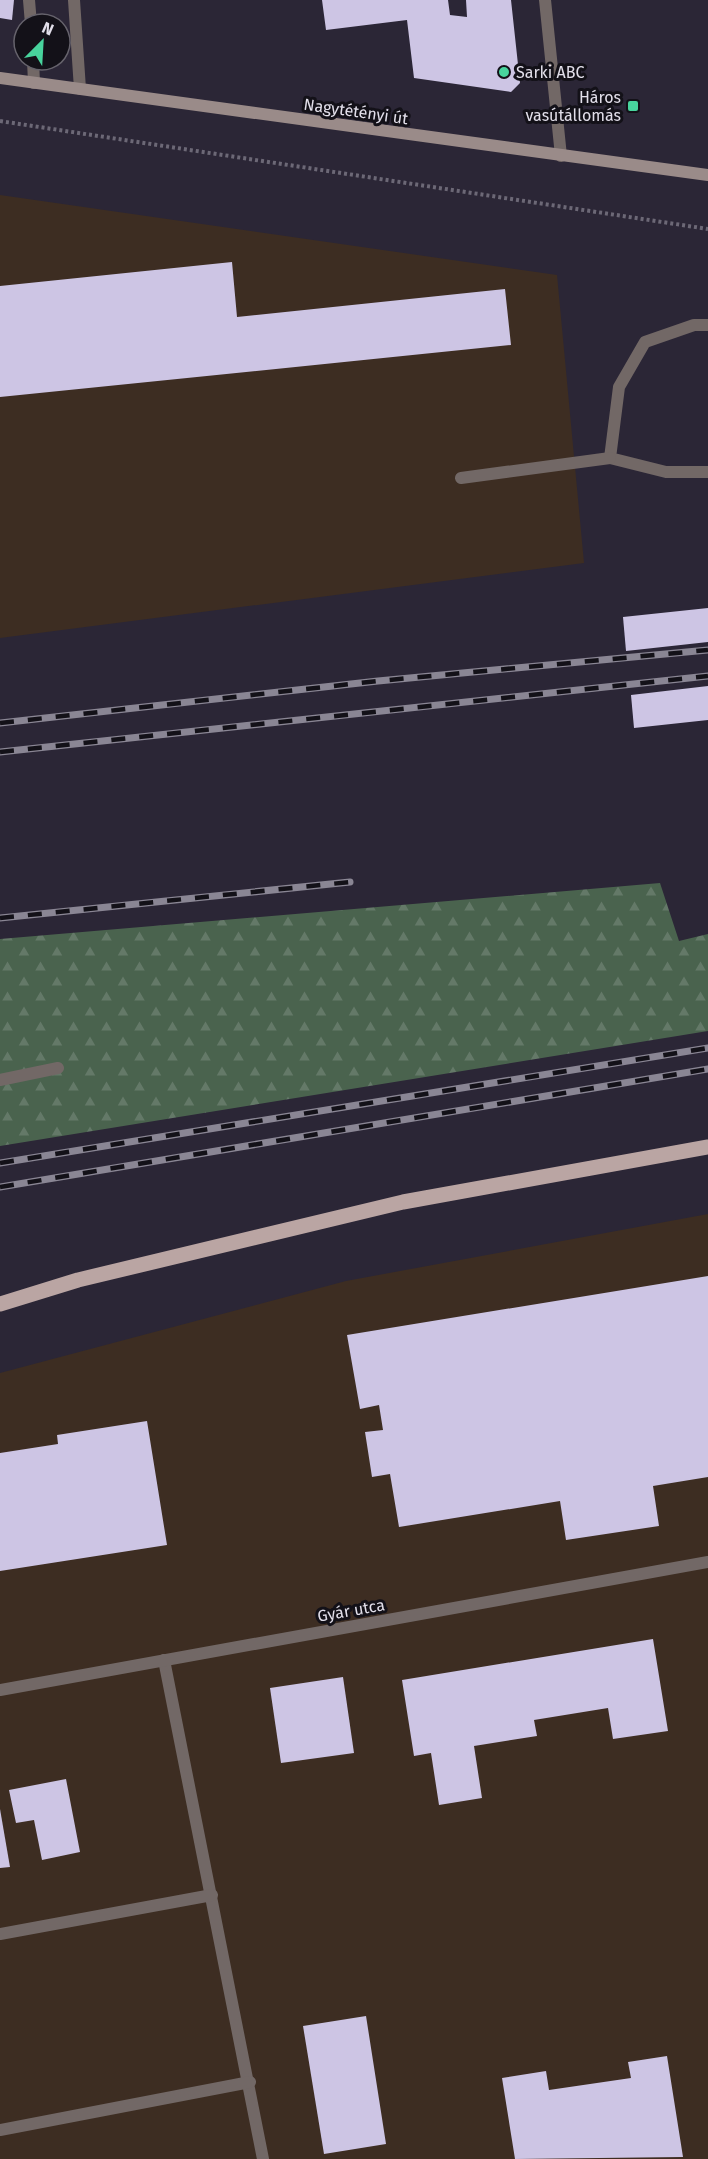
<svg xmlns="http://www.w3.org/2000/svg" width="708" height="2159" viewBox="0 0 708 2159" font-family="'Fira Sans',sans-serif">
<style>
.industrial{fill:#3d2d22}
.forest{fill:url(#forest-firs)}
.building{fill:#cdc5e4}
.lines{fill:none;stroke-linecap:round;stroke-linejoin:round}
.path{stroke:#6c6876;stroke-width:4;stroke-dasharray:3 3;stroke-linecap:butt}
.lane{stroke:#726866;stroke-width:12}
.street{stroke:#726866;stroke-width:12}
.secondary{stroke:#9a8b89;stroke-width:12}
.primary{stroke:#baa5a3;stroke-width:15}
.rail-casing{stroke:#8a8694;stroke-width:7}
.rail{stroke:#131118;stroke-width:4.5;stroke-dasharray:14;stroke-linecap:butt}
.poi-dot{fill:#48d49d;stroke:#131118;stroke-width:2}
.labels{text-anchor:middle;stroke-width:6;stroke-linejoin:round;paint-order:stroke}
.poi-label{font-size:16px;fill:#e2dfea;stroke:#131118;text-anchor:start}
.street-label{font-size:16px;fill:#e2dfea;stroke:#131118}
</style>
<defs>
<pattern id="forest-firs" width="22" height="20" patternUnits="userSpaceOnUse" patternTransform="scale(1.5)"><rect width="22" height="20" fill="#4a634e"/><path d="M5 1l3.5 6h-7zM16 11l3.5 6h-7z" fill="#647968"/></pattern>
</defs>
<rect width="100%" height="100%" fill="#2b2636"/>
<g class="industrial">
<path d="M0 195 557 275 584 563 0 638Z"/>
<path d="M708 1214V2159H0V1373L346 1281Z"/>
</g>
<path class="forest" d="M660 883 679 941 708 934V1031L0 1146V939Z"/>
<g class="building">
<path d="M0 0H14L12 20 0 18Z"/>
<path d="M322 0H448L450 15 467 17 466 0H511L520 83 511 92 414 78 407 20 326 30Z"/>
<path d="M232 262 237 317 505 289 511 345 0 397V286Z"/>
<path d="M708 608V642L626 651 623 617Z"/>
<path d="M708 686V720L634 728 631 695Z"/>
<path d="M708 1276V1477L653 1486 659 1526 566 1540 560 1501 399 1527 390 1474 372 1477 365 1432 383 1430 379 1405 360 1409 347 1335Z"/>
<path d="M147 1421 167 1545 0 1571V1453L58 1444 57 1435Z"/>
<path d="M653 1639 668 1731 613 1739 608 1708 534 1720 537 1736 474 1746 482 1798 439 1805 431 1753 414 1756 402 1680Z"/>
<path d="M343 1677 354 1753 281 1763 270 1688Z"/>
<path d="M66 1779 80 1852 42 1860 34 1820 16 1823 9 1790Z"/>
<path d="M0 1809 10 1867 0 1868Z"/>
<path d="M366 2016 386 2144 324 2154 303 2026Z"/>
<path d="M667 2056 683 2157 515 2159 502 2078 546 2071 549 2090 631 2078 628 2062Z"/>
</g>
<g class="lines">
<path class="path" d="M0 121 708 229"/>
<g class="lane">
<path d="M29 0 31 24"/>
<path d="M33 60 34 83"/>
<path d="M708 325H694L645 342 619 387 610 458 666 472H708"/>
<path d="M461 478 610 458"/>
<path d="M164 1660 263 2159"/>
<path d="M0 1934 212 1895"/>
<path d="M0 2130 250 2082"/>
</g>
<g class="street">
<path d="M74 0 80 89"/>
<path d="M545 0 561 156"/>
<path d="M0 1080 58 1068"/>
<path d="M0 1690 708 1562"/>
</g>
<path class="secondary" d="M0 78 708 175"/>
<path class="primary" d="M0 1304 78 1280 403 1202 708 1147"/>
<g class="rail-casing">
<g id="rail">
<path d="M0 723 378 681 708 650"/>
<path d="M0 752 708 676"/>
<path d="M0 918 350 882"/>
<path d="M0 1163 708 1048"/>
<path d="M0 1187 708 1069"/>
</g>
</g>
<use href="#rail" class="rail"/>
</g>
<g class="poi-dot">
<circle cx="504" cy="72" r="6"/>
<rect x="627" y="100" width="12" height="12" rx="3"/>
</g>
<g class="labels">
<g class="poi-label">
<text x="516" y="78">Sarki ABC</text>
<text x="621" y="103" text-anchor="end">Háros<tspan x="621" dy="18">vasútállomás</tspan></text>
</g>
<g class="street-label">
<text transform="translate(356 111) rotate(8)" y="6">Nagytétényi út</text>
<text transform="translate(351 1610) rotate(-10)" y="6">Gyár utca</text>
</g>
</g>
<g transform="translate(42 42) rotate(24)"><circle r="28" fill="#131118" stroke="#66636c" stroke-width="1.5"/>
<path d="M0-4.5L10 22L0 15L-10 22Z" fill="#48d49d"/>
<text y="-9" font-size="16" font-weight="bold" text-anchor="middle" fill="#e2dfea">N</text>
</g>
</svg>
